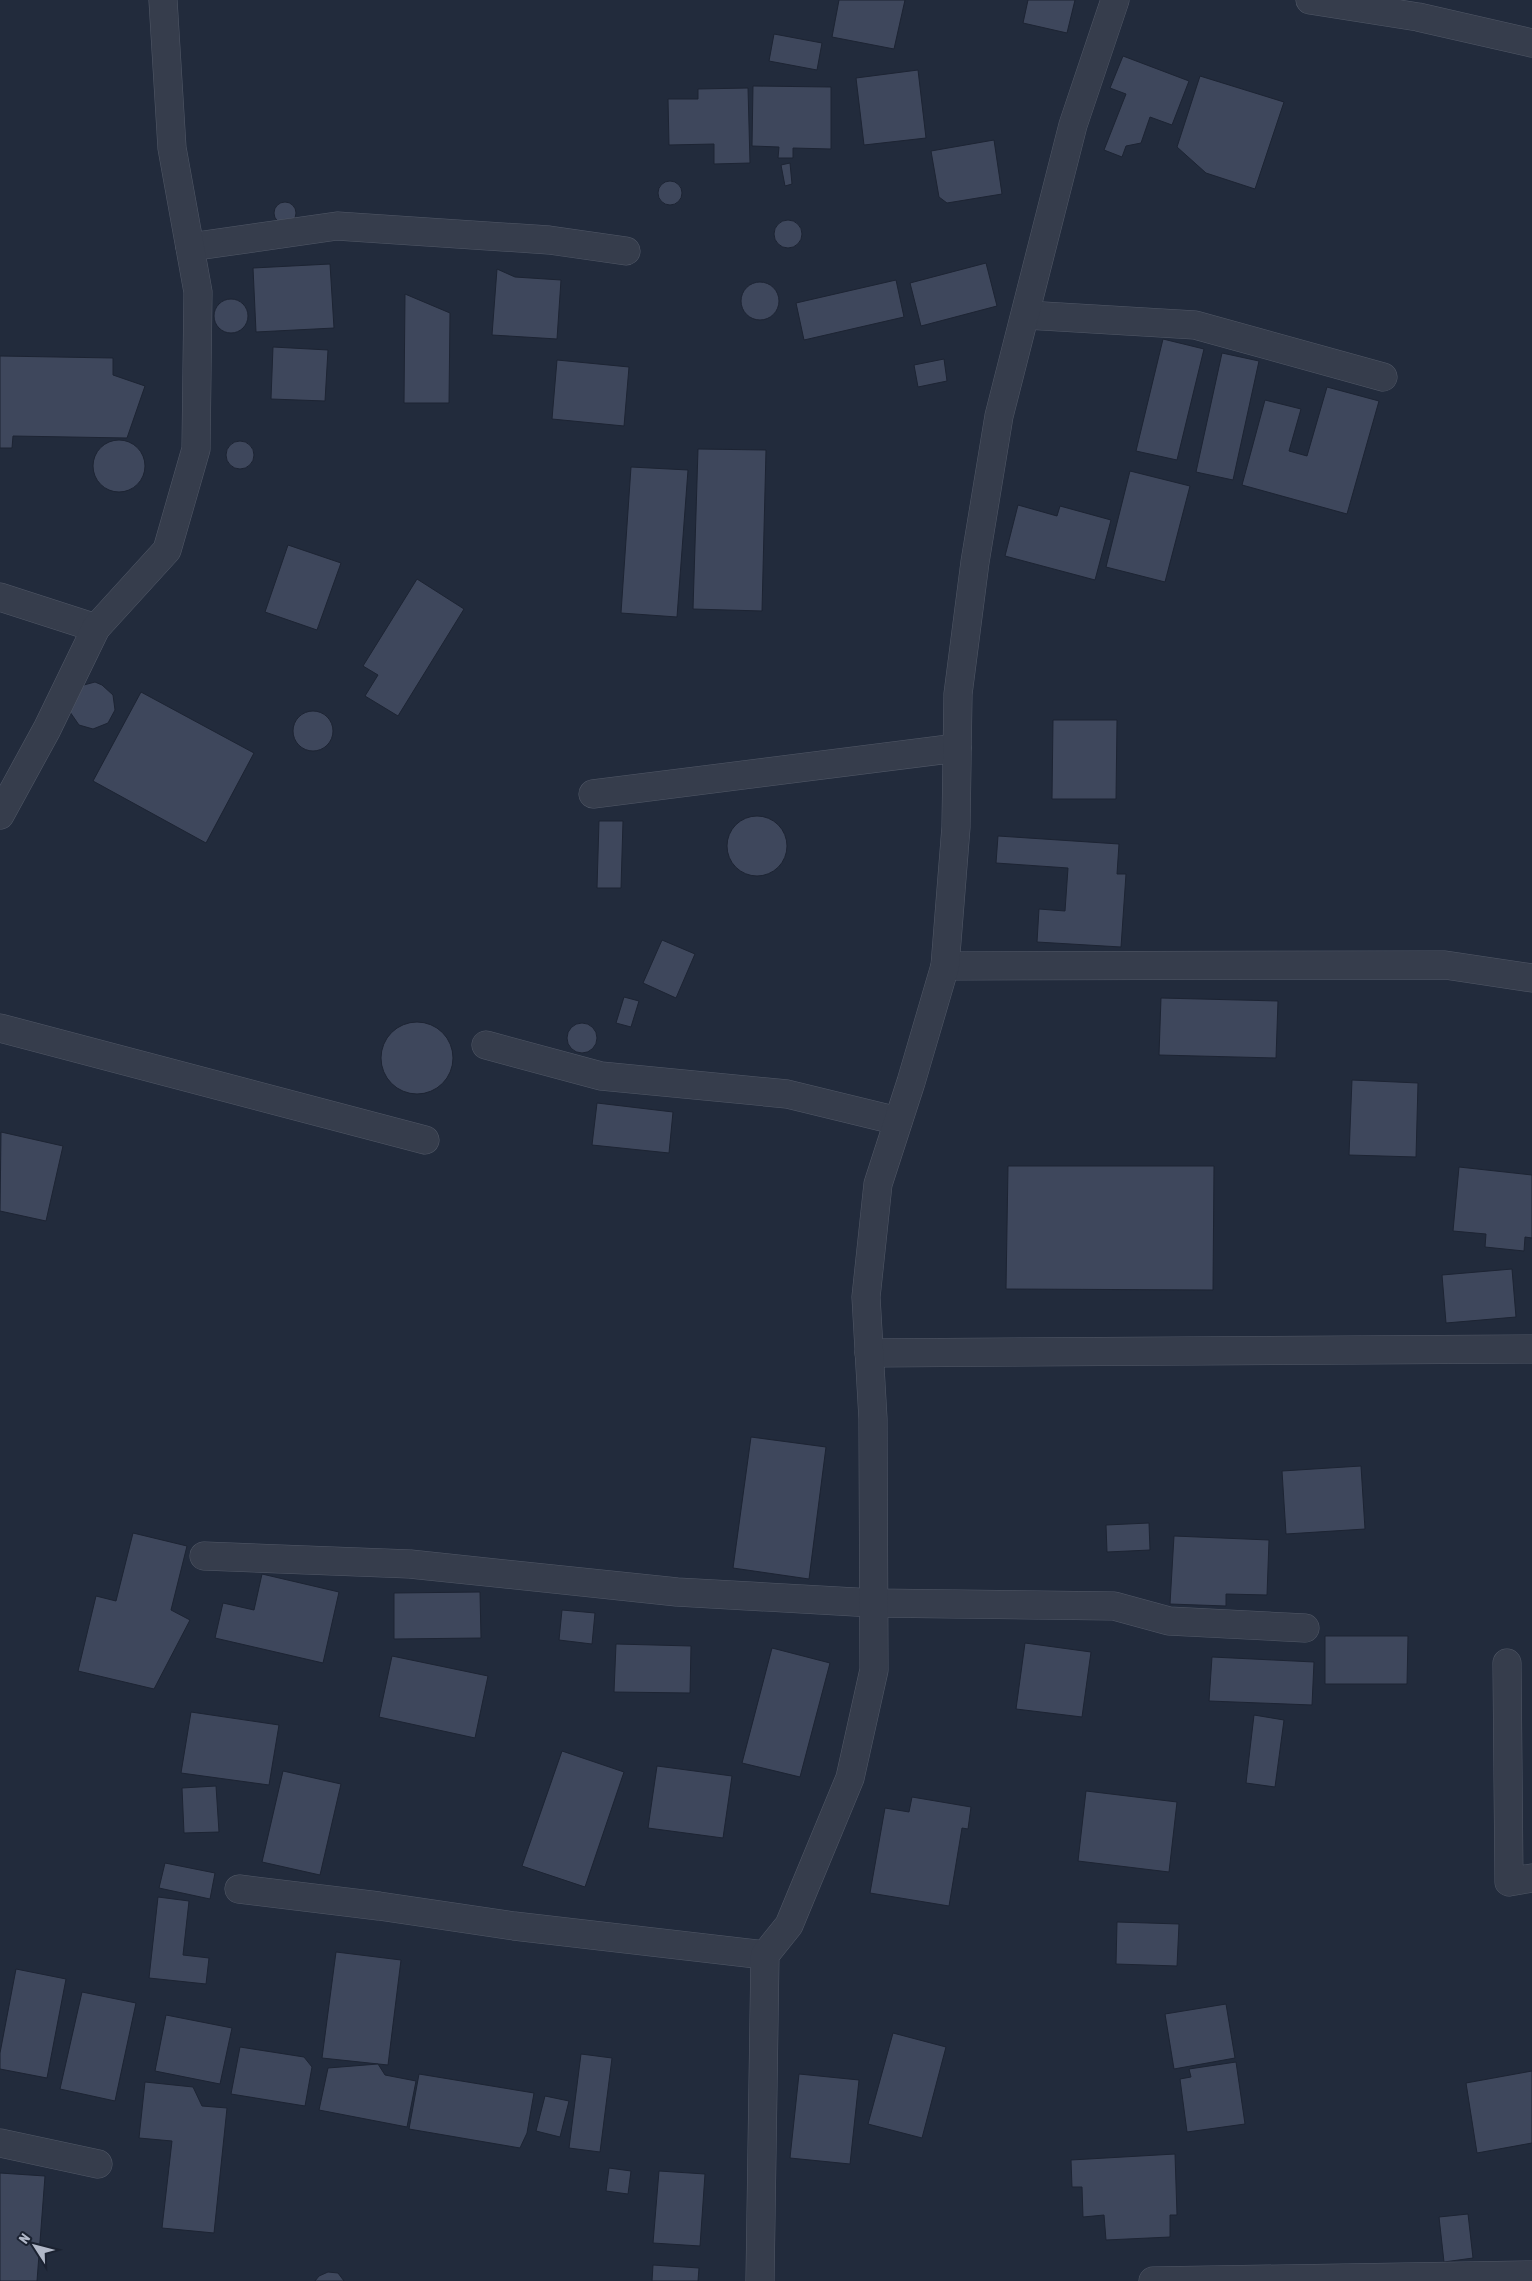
<svg xmlns="http://www.w3.org/2000/svg" width="1532" height="2281" viewBox="0 0 1532 2281" font-family="'Asap Condensed',sans-serif">
<style>
.building{fill:#3e475c;stroke:#1d2433}
.lines{fill:none;stroke-linecap:round;stroke-linejoin:round}
.minor-casing{stroke:#515867;stroke-width:29}
.minor{stroke:#363d4c;stroke-width:28}
</style>
<rect width="100%" height="100%" fill="#222b3c"/>
<g class="building">
<path d="M839 0H905L894 49 832 37Z"/>
<path d="M1028 0H1075L1067 33 1023 23Z"/>
<path d="M774 34 822 43 817 70 769 61Z"/>
<path d="M1123 56 1189 81 1172 125 1150 117 1141 143 1126 146 1122 157 1104 150 1126 94 1110 88Z"/>
<path d="M918 70 926 138 864 145 856 78Z"/>
<path d="M1200 76 1284 102 1255 189 1206 173 1177 147Z"/>
<path d="M753 86 831 87V149L793 148V158H778L779 147 752 146Z"/>
<path d="M748 88 750 163 714 164V144L669 145 668 99H698V89Z"/>
<path d="M994 140 1002 194 947 203 939 197 931 151Z"/>
<path d="M790 163 792 184 785 186 781 165Z"/>
<circle cx="670" cy="193" r="12"/>
<circle cx="285" cy="213" r="11"/>
<circle cx="788" cy="234" r="14"/>
<path d="M986 263 997 306 921 326 910 283Z"/>
<path d="M330 264 334 328 256 332 253 268Z"/>
<path d="M497 269 515 277 561 280 557 339 492 335Z"/>
<path d="M896 280 904 317 804 340 796 303Z"/>
<circle cx="760" cy="301" r="19"/>
<path d="M405 294 450 313 449 403H404Z"/>
<circle cx="231" cy="316" r="17"/>
<path d="M1163 339 1204 349 1177 460 1136 451Z"/>
<path d="M273 347 328 350 325 401 271 399Z"/>
<path d="M1222 353 1259 361 1233 480 1196 472Z"/>
<path d="M0 356 113 358V375L145 386 127 438 13 436 12 448H0Z"/>
<path d="M944 359 947 381 918 387 914 365Z"/>
<path d="M557 360 629 367 624 426 552 419Z"/>
<path d="M1327 387 1379 401 1347 514 1242 485 1265 400 1301 409 1289 451 1307 456Z"/>
<circle cx="119" cy="466" r="26"/>
<circle cx="240" cy="455" r="14"/>
<path d="M698 449 766 450 762 611 693 609Z"/>
<path d="M631 467 688 470 677 617 621 613Z"/>
<path d="M1130 471 1190 486 1165 582 1106 567Z"/>
<path d="M1018 505 1057 516 1060 506 1111 520 1095 580 1005 556Z"/>
<path d="M288 545 341 563 317 630 265 612Z"/>
<path d="M417 579 464 609 398 716 365 696 378 675 363 666Z"/>
<path d="M95 682 102 685 113 695 115 710 108 723 93 729 79 725 70 712 80 686Z"/>
<path d="M141 692 254 753 206 843 93 781Z"/>
<circle cx="313" cy="731" r="20"/>
<path d="M1053 720H1117L1116 799H1052Z"/>
<circle cx="757" cy="846" r="30"/>
<path d="M599 821H623L621 888H597Z"/>
<path d="M998 836 1119 844 1117 874H1126L1121 947 1037 942 1039 909 1065 911 1068 868 996 863Z"/>
<path d="M662 940 695 954 676 998 643 983Z"/>
<path d="M624 997 639 1001 631 1027 616 1023Z"/>
<path d="M1161 998 1278 1001 1276 1058 1159 1055Z"/>
<circle cx="417" cy="1058" r="36"/>
<circle cx="582" cy="1038" r="15"/>
<path d="M1352 1080 1418 1083 1416 1157 1349 1155Z"/>
<path d="M597 1103 673 1112 669 1153 592 1145Z"/>
<path d="M1 1132 63 1146 46 1221 0 1211Z"/>
<path d="M1008 1166H1214L1213 1290 1006 1289Z"/>
<path d="M1459 1167 1532 1175V1238L1525 1237 1524 1251 1485 1247 1486 1234 1453 1231Z"/>
<path d="M1512 1269 1516 1317 1446 1323 1442 1275Z"/>
<path d="M751 1437 826 1447 809 1579 733 1568Z"/>
<path d="M1361 1466 1365 1529 1286 1534 1282 1471Z"/>
<path d="M1149 1523 1150 1550 1107 1552 1106 1525Z"/>
<path d="M133 1533 187 1546 171 1610 190 1620 154 1689 78 1671 96 1596 116 1601Z"/>
<path d="M1174 1536 1269 1540 1267 1595 1226 1594V1606L1170 1604Z"/>
<path d="M262 1574 339 1592 323 1663 215 1638 223 1603 254 1610Z"/>
<path d="M480 1592 481 1638 394 1639V1593Z"/>
<path d="M562 1610 595 1613 592 1644 559 1640Z"/>
<path d="M1325 1636H1408L1407 1684H1325Z"/>
<path d="M1025 1643 1091 1652 1082 1717 1016 1709Z"/>
<path d="M616 1644 691 1646 690 1693 614 1692Z"/>
<path d="M772 1648 830 1663 800 1777 742 1763Z"/>
<path d="M392 1656 488 1676 475 1738 379 1717Z"/>
<path d="M1212 1657 1314 1662 1312 1705 1209 1701Z"/>
<path d="M191 1712 279 1725 269 1785 181 1773Z"/>
<path d="M1254 1715 1284 1720 1275 1787 1246 1783Z"/>
<path d="M562 1751 624 1772 585 1887 522 1866Z"/>
<path d="M657 1766 732 1776 723 1838 648 1828Z"/>
<path d="M283 1771 341 1784 320 1875 262 1862Z"/>
<path d="M216 1786 219 1832 184 1833 182 1788Z"/>
<path d="M1086 1791 1177 1802 1169 1872 1078 1861Z"/>
<path d="M912 1797 971 1807 968 1829 962 1828 949 1906 870 1893 885 1808 909 1812Z"/>
<path d="M165 1863 215 1873 210 1899 159 1888Z"/>
<path d="M158 1897 189 1901 183 1955 209 1958 206 1984 149 1978Z"/>
<path d="M1117 1922 1179 1924 1177 1966 1116 1964Z"/>
<path d="M336 1952 401 1960 388 2065 322 2058Z"/>
<path d="M16 1969 66 1979 47 2078 0 2069V2053Z"/>
<path d="M82 1992 136 2003 115 2101 60 2089Z"/>
<path d="M1226 2004 1235 2058 1174 2069 1165 2014Z"/>
<path d="M166 2015 232 2028 220 2084 155 2071Z"/>
<path d="M893 2033 946 2047 922 2138 868 2124Z"/>
<path d="M240 2047 304 2057 312 2067 305 2106 231 2094Z"/>
<path d="M581 2054 612 2058 600 2152 569 2148Z"/>
<path d="M1236 2062 1245 2124 1187 2132 1180 2079 1191 2077 1189 2069Z"/>
<path d="M378 2064 385 2075 416 2081 407 2127 319 2110 328 2068Z"/>
<path d="M1532 2071V2143L1477 2153 1466 2083Z"/>
<path d="M419 2074 534 2093 527 2133 520 2148 409 2129Z"/>
<path d="M799 2074 859 2080 850 2164 790 2158Z"/>
<path d="M145 2082 193 2087 202 2106 227 2108 214 2233 162 2228 172 2141 139 2138Z"/>
<path d="M545 2096 569 2101 560 2137 536 2131Z"/>
<path d="M1175 2154 1177 2215H1170V2237L1106 2240 1104 2215 1083 2217 1082 2187H1072L1071 2160Z"/>
<path d="M609 2168 631 2171 628 2194 606 2191Z"/>
<path d="M659 2171 705 2174 700 2246 653 2243Z"/>
<path d="M0 2173 45 2176 37 2281H0Z"/>
<path d="M1468 2214 1473 2258 1444 2262 1439 2217Z"/>
<path d="M653 2265 699 2268 698 2281H652Z"/>
<path d="M328 2272 338 2273 344 2281H315L319 2276Z"/>
</g>
<g class="lines">
<g class="minor-casing">
<g id="minor">
<path d="M1310 0 1418 17 1532 43"/>
<path d="M190 247 337 226 549 240 626 251"/>
<path d="M1026 315 1195 325 1383 377"/>
<path d="M0 597 96 628"/>
<path d="M593 794 957 748"/>
<path d="M0 815 47 729 96 628 167 550 196 449 198 292 172 148 163 0"/>
<path d="M945 966 1445 965 1532 978"/>
<path d="M0 1028 425 1140"/>
<path d="M486 1045 601 1076 787 1094 898 1121"/>
<path d="M869 1353 1532 1349"/>
<path d="M204 1556 410 1564 677 1592 873 1603 1114 1606 1169 1621 1305 1628"/>
<path d="M1507 1663 1509 1882 1532 1878"/>
<path d="M239 1889 379 1906 514 1926 765 1955"/>
<path d="M0 2143 98 2164"/>
<path d="M760 2281 765 1955 789 1925 850 1778 874 1670 873 1419 866 1297 878 1184 911 1082 945 966 956 827 958 694 975 562 999 416 1073 125 1115 0"/>
<path d="M1153 2281 1532 2275"/>
</g>
</g>
<use href="#minor" class="minor"/>
</g>
<g transform="translate(35 2246) rotate(306)" stroke="#1b2231" stroke-width="4" paint-order="stroke">
<path d="M0-4L9 19L0 12L-9 19Z" fill="#b1b8c8"/>
<text y="-8" font-size="14" font-weight="bold" text-anchor="middle" fill="#b1b8c8">N</text>
</g>
</svg>
